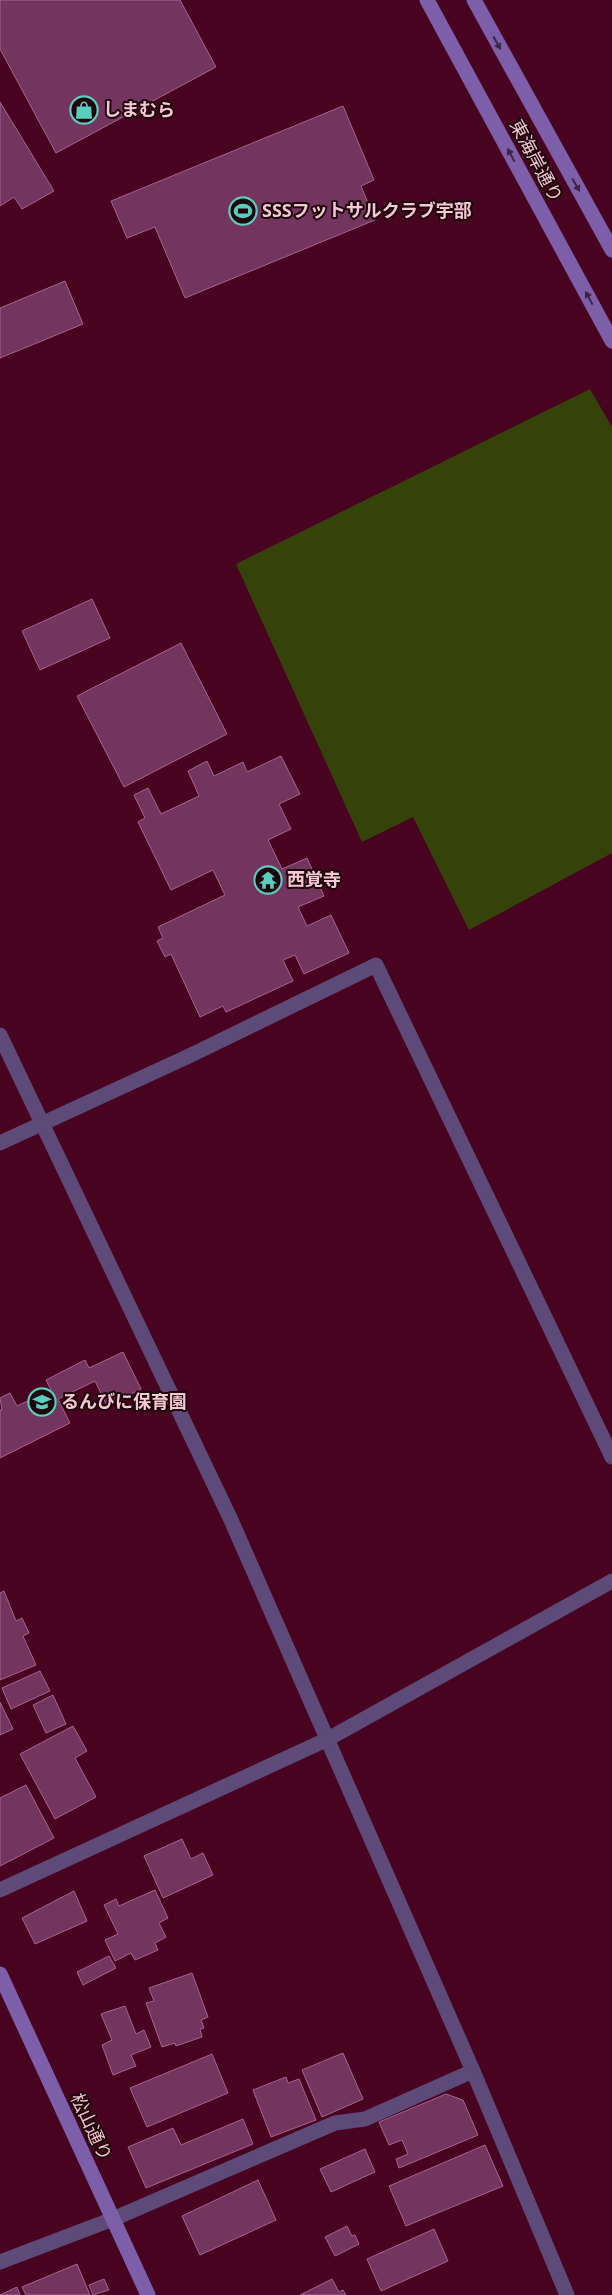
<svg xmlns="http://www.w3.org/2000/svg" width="612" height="2295" viewBox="0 0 612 2295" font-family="'Noto Sans','Noto Sans JP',sans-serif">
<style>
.green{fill:#354209}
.building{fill:#73355e;stroke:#a6648e}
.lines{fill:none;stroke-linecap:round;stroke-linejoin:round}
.street{stroke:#5d4a79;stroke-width:15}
.secondary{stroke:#7d5ea8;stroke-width:15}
.oneway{fill:#3f2443}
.labels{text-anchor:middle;stroke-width:4;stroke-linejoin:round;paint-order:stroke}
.poi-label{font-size:18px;font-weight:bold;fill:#f3c8d3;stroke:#1e040c;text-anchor:start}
.street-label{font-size:18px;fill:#f3c8d3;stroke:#1e040c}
</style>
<rect width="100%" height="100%" fill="#480321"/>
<path class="green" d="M590 389 612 427V853L469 930 413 817 362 842 236 564Z"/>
<g class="building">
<path d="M0 0H180L216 67 56 153 0 49Z"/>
<path d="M0 102 54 191 22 209 14 197 0 206Z"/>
<path d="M343 106 374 180 361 186 375 220 185 298 155 227 127 238 111 201Z"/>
<path d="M65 281 83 324 0 358V308Z"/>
<path d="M92 599 110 638 40 670 22 631Z"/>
<path d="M181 643 227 734 124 787 77 696Z"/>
<path d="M281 756 300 794 279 804 291 829 268 840 282 869 307 858 324 896 298 907 307 926 331 915 349 953 304 974 295 955 283 960 293 981 226 1012 223 1006 200 1017 171 954 165 957 157 941 163 938 158 927 225 895 213 870 171 890 138 822 145 818 134 795 148 788 161 814 199 796 188 771 207 761 214 776 243 762 247 772Z"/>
<path d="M123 1352 141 1389 107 1406 95 1381 58 1399 70 1423 0 1458V1410H2L0 1398 10 1393 17 1406 51 1390 46 1380 85 1360 89 1368Z"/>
<path d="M4 1591 16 1621 22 1618 29 1633 23 1636 36 1665 0 1680V1593Z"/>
<path d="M40 1671 50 1691 11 1709 2 1688Z"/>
<path d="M53 1695 66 1724 46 1733 33 1705Z"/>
<path d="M0 1702 13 1729 0 1735Z"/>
<path d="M73 1726 87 1751 75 1758 96 1797 55 1819 20 1754Z"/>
<path d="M26 1785 54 1838 0 1866V1798Z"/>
<path d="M182 1839 191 1859 203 1853 213 1875 163 1898 144 1856Z"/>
<path d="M155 1890 168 1918 159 1923 166 1937 155 1943 158 1950 135 1960 131 1953 115 1961 105 1940 118 1934 104 1905 116 1899 119 1906Z"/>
<path d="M74 1891 87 1921 35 1944 22 1918Z"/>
<path d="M109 1956 116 1968 83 1985 77 1972Z"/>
<path d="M192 1973 208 2017 201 2020 204 2028 200 2029 202 2037 176 2046 175 2043 162 2047 146 2003 154 2001 149 1988Z"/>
<path d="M125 2006 136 2034 144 2030 151 2047 131 2055 136 2066 113 2075 102 2045 112 2040 101 2014Z"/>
<path d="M343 2053 363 2099 322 2117 302 2070Z"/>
<path d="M212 2054 228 2093 147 2127 130 2088Z"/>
<path d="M286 2077 288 2083 299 2079 316 2120 271 2137 253 2090Z"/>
<path d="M446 2094 463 2100 478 2135 399 2168 396 2159 408 2154 402 2140 389 2145 379 2122Z"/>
<path d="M243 2119 253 2144 146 2188 128 2147 173 2128 181 2145Z"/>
<path d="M485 2145 503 2186 406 2226 389 2186Z"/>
<path d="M365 2149 375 2172 331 2192 320 2169Z"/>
<path d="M258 2180 276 2220 200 2255 182 2216Z"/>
<path d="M347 2226 352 2236 355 2235 359 2244 335 2256 325 2237Z"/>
<path d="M434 2229 448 2261 381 2291 367 2259Z"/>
<path d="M77 2264 90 2295H26L22 2287Z"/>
<path d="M104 2279 109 2290 93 2295 89 2285Z"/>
<path d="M332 2279 339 2292 343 2290 346 2295H300Z"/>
<path d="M17 2287 20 2295H0Z"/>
</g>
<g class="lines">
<g class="street">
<path d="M0 1035 231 1520 473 2071 567 2295"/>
<path d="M0 1143 189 1056 376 965 612 1457"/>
<path d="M0 1890 328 1739 612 1581"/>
<path d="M0 2262 113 2219 335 2123 365 2119 473 2071"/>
</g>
<g class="secondary">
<path d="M427 0 612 341"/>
<path d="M474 0 612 250"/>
<path d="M0 1974 148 2295"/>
</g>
</g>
<defs><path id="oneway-solid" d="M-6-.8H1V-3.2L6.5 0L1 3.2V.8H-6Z" transform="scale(1.25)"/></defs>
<g class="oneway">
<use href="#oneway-solid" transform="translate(497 43) rotate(61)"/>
<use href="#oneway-solid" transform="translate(511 155) rotate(-118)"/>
<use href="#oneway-solid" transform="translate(576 185) rotate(61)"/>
<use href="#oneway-solid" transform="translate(589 298) rotate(-118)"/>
</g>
<defs>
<g id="shop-ring" transform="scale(1.4375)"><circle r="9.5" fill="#1e040c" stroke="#5acebc" stroke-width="1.5"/><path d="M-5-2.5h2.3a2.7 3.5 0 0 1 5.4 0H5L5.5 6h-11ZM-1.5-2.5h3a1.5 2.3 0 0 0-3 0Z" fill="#5acebc"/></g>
<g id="stadium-ring" transform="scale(1.4375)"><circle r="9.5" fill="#1e040c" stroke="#5acebc" stroke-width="1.5"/><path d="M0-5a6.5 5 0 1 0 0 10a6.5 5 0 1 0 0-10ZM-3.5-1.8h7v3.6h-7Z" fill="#5acebc"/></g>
<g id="temple-ring" transform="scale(1.4375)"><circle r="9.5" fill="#1e040c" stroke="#5acebc" stroke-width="1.5"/><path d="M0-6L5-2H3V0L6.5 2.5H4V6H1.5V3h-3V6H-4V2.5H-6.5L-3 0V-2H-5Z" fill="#5acebc"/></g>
<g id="school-ring" transform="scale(1.4375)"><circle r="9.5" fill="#1e040c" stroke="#5acebc" stroke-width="1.5"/><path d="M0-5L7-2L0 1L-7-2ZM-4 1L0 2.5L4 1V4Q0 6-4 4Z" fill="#5acebc"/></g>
</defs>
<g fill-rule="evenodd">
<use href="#shop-ring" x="84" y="110"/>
<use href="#stadium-ring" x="243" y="211"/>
<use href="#temple-ring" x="268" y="880"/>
<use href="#school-ring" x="42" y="1402"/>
</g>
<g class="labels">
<g class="poi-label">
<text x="103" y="116">しまむら</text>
<text x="262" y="217">SSSフットサルクラブ宇部</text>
<text x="287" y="886">西覚寺</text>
<text x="61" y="1408">るんびに保育園</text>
</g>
<g class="street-label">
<text transform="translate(536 161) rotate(62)" y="6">東海岸通り</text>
<text transform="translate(91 2127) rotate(65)" y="6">松山通り</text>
</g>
</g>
</svg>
